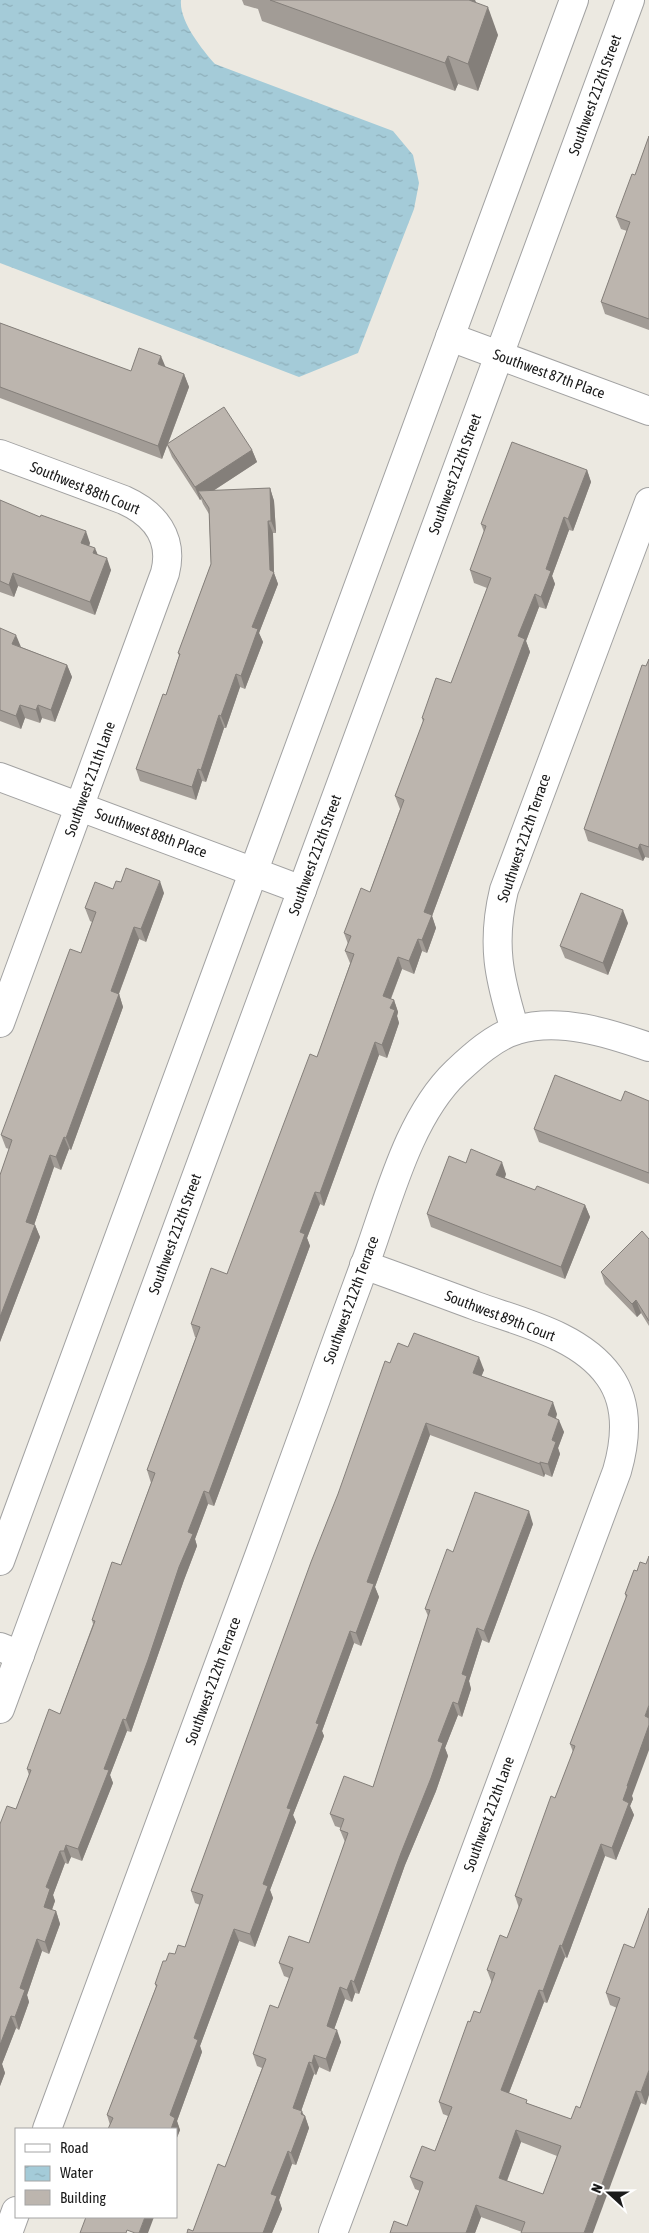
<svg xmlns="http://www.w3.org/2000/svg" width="649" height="2233" viewBox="0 0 649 2233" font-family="'Asap Condensed',sans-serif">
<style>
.water{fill:url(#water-ripples)}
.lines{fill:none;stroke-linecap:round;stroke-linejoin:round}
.minor-casing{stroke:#a2a2a2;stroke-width:30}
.tertiary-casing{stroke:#a2a2a2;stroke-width:30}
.minor{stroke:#fff;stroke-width:28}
.tertiary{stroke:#fff;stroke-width:28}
.wall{fill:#a29c96;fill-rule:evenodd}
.shaded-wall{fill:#847f7a}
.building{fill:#bcb5ae;stroke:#847f7a;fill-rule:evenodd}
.labels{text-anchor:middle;stroke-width:5;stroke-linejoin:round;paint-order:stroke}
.street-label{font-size:15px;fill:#1b1b1b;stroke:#fff}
</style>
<defs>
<pattern id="water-ripples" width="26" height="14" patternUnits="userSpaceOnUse" patternTransform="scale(1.25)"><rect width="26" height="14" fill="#a4cbd8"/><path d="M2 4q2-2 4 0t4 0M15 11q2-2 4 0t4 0" fill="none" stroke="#8daeb9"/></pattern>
</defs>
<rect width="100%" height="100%" fill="#ece9e1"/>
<path class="water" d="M0 0H181C179 21 202 49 215 64L393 131 413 155 419 183 414 209 358 353 299 377 0 263Z"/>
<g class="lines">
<g class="minor-casing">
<g id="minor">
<path d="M450 337 649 411"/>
<path d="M0 454 124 500C155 514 174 538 165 573L0 1023"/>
<path d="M0 777 302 890"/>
<path d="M515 1030C499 978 491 944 504 890L649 502"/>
<path d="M0 1647 20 1655"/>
<path d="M47 2129C137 1886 228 1643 316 1399 333 1350 351 1302 369 1253 390 1194 410 1116 456 1072 473 1056 495 1036 517 1030 559 1017 609 1033 649 1047"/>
<path d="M8 2233 16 2211"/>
<path d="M333 2233 617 1471C626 1440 629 1404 609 1376 580 1335 520 1322 476 1306 438 1292 401 1278 364 1265"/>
</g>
</g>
<g class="tertiary-casing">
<g id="tertiary">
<path d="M0 1561 574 0"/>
<path d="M0 1709 630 0"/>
</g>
</g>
<use href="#minor" class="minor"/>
<use href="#tertiary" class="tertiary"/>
</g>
<g class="wall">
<path d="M242 0H475L476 3 498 35 478 91 458 84 455 91 262 21 258 9 244 5Z"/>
<path d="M649 136V330L605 314 601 302 627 231 621 229 616 217 635 175Z"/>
<path d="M0 323 131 371 165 367 184 374 189 387 168 444 252 450 257 462 213 491 270 488 274 501 276 533H273L274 573 278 584 259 633 263 642 245 689 240 687 226 728H224L206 782 202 781 196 800 140 781 136 769 166 695 179 656 178 653 211 564 209 514 203 504 201 499 200 500 172 457 167 445 162 459 0 398Z"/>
<path d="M587 470 591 482 573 531 569 530 552 576 555 584 546 609 539 607 526 641 530 652 432 916 436 928 427 953 422 951 414 974 402 969 391 999 394 1000 398 1012 397 1016 399 1023 387 1058 379 1055 324 1206 320 1204 307 1238 310 1246 214 1506 208 1504 195 1539 197 1546 184 1580 152 1672 131 1732 127 1731 110 1775 113 1783 82 1861 71 1857 68 1864 65 1863 53 1895 55 1901 52 1910 56 1911 60 1924 49 1954 42 1951 27 1995 29 2002 19 2030 16 2028 2 2064 5 2073 0 2086V1824L16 1809 29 1775 27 1769 60 1714 93 1624 92 1620 121 1565 151 1483 147 1470 196 1337H195L191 1324 227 1274 317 1057 350 964V963L345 951 348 944 344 933 370 892 400 809 395 796 423 722 422 718 451 683 487 588 474 583 470 570 484 532 481 524Z"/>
<path d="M0 500 90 543 89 546 111 570 95 615 18 586 14 597 0 592Z"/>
<path d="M0 628 21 647 67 665 72 677 55 722 42 718 40 723 25 718 21 729 0 721Z"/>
<path d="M649 659V858L645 857 643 861 588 841 584 829Z"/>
<path d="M121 882 164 893 146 942 139 939 119 994 123 1007 71 1150 69 1149 61 1170 54 1167 34 1225H35L40 1237 0 1342V1175L9 1149 6 1148 1 1135 81 953 92 922 90 921 85 908 113 889Z"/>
<path d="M628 923 608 975 565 958 560 946Z"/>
<path d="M621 1101H649V1184L539 1142 534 1129Z"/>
<path d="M466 1163 506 1174 505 1178 535 1190 585 1205 590 1217 565 1279 431 1227 427 1214Z"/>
<path d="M649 1239V1326L641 1313 637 1317 605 1284 601 1272Z"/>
<path d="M408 1347 484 1370 481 1376 557 1414 556 1418 564 1432 558 1448 560 1454 552 1477 545 1474 544 1477 430 1435 375 1587 379 1597 361 1646 354 1643 322 1731 324 1736 293 1815 296 1822 270 1890 273 1898 255 1947 239 1941 200 2046 202 2052 177 2121 180 2130 176 2140V2129L110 2125 107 2115 156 1987 155 1984 166 1961 185 1947 200 1905 195 1903 191 1891 390 1363Z"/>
<path d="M533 1524 489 1643 482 1640 469 1681 471 1689 462 1717 458 1715 445 1748 448 1756 436 1791 405 1865 359 1994 355 1993 352 2002 345 1999 334 2029 341 2042 330 2072 319 2067 316 2075 314 2074 301 2111 305 2116 309 2128 296 2165 292 2164 279 2200 282 2209 272 2233H187L193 2231 225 2167 262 2068 257 2066 253 2054 278 2008 289 1978 284 1976 279 1963 309 1943 345 1842 340 1830 341 1828 335 1826 330 1814 373 1787 428 1616 425 1609 453 1552Z"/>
<path d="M634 1570 632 1796 633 1799 630 1806 634 1815 616 1860 605 1856 567 1958 565 1957 547 2003 544 2002 509 2093 529 2104 571 2119 580 2108 617 2008 610 2005 606 1993 624 1944 646 2105 641 2103 522 2232 481 2217 475 2233H390L407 2226 420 2191 415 2189 410 2177 435 2151 448 2116 443 2114 439 2102 470 2022 480 2013 492 1983 487 1970 507 1938 519 1908 515 1896 555 1798 573 1752 570 1744 626 1598 625 1594ZM521 2142 557 2156 543 2194 507 2181Z"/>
</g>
<g class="shaded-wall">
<path d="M469 0H475L482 19Z"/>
<path d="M488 7 498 35 478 91 468 64Z"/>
<path d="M448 56 458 84 455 91 445 63Z"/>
<path d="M161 356 166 368 158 364Z"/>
<path d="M184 374 189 387 162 459 158 446Z"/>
<path d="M252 450 257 462 202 498 198 491 201 499 200 500 195 487Z"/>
<path d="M587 470 591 482 573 531 568 519Z"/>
<path d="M270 488 274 501 276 533 271 521Z"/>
<path d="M564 517 569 530 552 576 555 584 546 609 541 597 546 569Z"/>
<path d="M268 521 273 533 274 573 278 584 259 633 263 642 245 689 241 676 252 627 270 570Z"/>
<path d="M86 531 90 543 86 555 81 543Z"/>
<path d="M95 548 100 560 93 553Z"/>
<path d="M107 558 111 570 95 615 90 602Z"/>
<path d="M13 573 18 586 14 597 9 585Z"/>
<path d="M535 594 539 607 526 641 530 652 432 916 436 928 427 953 422 940 424 912 518 636Z"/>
<path d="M16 635 21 647 12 644Z"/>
<path d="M67 665 72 677 55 722 51 710Z"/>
<path d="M236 674 240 687 226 728 221 716Z"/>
<path d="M20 705 25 718 21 729 16 716Z"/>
<path d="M38 705 42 718 40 723 36 710Z"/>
<path d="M219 715 224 728 206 782 201 770Z"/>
<path d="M198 769 202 781 196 800 192 787Z"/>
<path d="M640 844 645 857 643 861 638 849Z"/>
<path d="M160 881 164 893 146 942 141 929Z"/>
<path d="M623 910 628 923 608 975 603 963Z"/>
<path d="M134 927 139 939 115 1004 111 991Z"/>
<path d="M418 939 422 951 414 974 409 961Z"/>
<path d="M398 957 402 969 387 1008 383 996Z"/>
<path d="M119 994 123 1007 71 1150 66 1138Z"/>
<path d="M394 1000 398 1012 397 1016 399 1023 387 1058 382 1045 390 1008Z"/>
<path d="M375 1042 379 1055 324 1206 320 1193Z"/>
<path d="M64 1137 69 1149 61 1170 56 1157Z"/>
<path d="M50 1155 54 1167 31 1234 26 1222Z"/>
<path d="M502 1162 506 1174 501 1187 496 1175Z"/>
<path d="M315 1192 320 1204 307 1238 310 1246 214 1506 209 1493 300 1232Z"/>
<path d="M585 1205 590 1217 565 1279 561 1267Z"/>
<path d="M35 1225 40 1237 0 1342V1317Z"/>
<path d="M636 1300 641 1313 637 1317 632 1304Z"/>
<path d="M479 1357 484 1370 478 1385 473 1373Z"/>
<path d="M553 1402 557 1414 552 1428 548 1415Z"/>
<path d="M559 1420 564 1432 558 1448 560 1454 552 1477 548 1464 552 1440Z"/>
<path d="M426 1423 430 1435 375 1587 379 1597 361 1646 356 1633 367 1582Z"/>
<path d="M540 1462 545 1474 544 1477 540 1464Z"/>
<path d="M204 1491 208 1504 195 1539 197 1546 184 1580 152 1672 131 1732 126 1720 188 1532Z"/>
<path d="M529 1511 533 1524 489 1643 484 1631Z"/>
<path d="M477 1628 482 1640 469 1681 471 1689 462 1717 458 1704 462 1674Z"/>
<path d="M350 1631 354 1643 322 1731 324 1736 293 1815 296 1822 270 1890 273 1898 255 1947 250 1934 263 1884 287 1808 316 1723Z"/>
<path d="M453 1702 458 1715 445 1748 448 1756 436 1791 405 1865 359 1994 354 1982 438 1741Z"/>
<path d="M649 1705V1750L632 1796 633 1799 630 1806 634 1815 616 1860 612 1848 623 1800 645 1716Z"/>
<path d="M123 1719 127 1731 110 1775 113 1783 82 1861 78 1849 104 1769Z"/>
<path d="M601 1844 605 1856 567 1958 562 1946Z"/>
<path d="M66 1845 71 1857 68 1864 64 1851Z"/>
<path d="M60 1851 65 1863 53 1895 55 1901 48 1920 44 1907 46 1887Z"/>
<path d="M56 1911 60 1924 49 1954 45 1942Z"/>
<path d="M234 1929 239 1941 200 2046 202 2052 177 2121 180 2130 176 2140V2129H171L170 2115 194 2038Z"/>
<path d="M37 1939 42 1951 27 1995 29 2002 19 2030 15 2017 20 1988Z"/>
<path d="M560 1945 565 1957 547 2003 543 1991Z"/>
<path d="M351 1980 355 1993 352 2002 347 1990Z"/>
<path d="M340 1987 345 1999 331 2038 327 2026Z"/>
<path d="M539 1990 544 2002 505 2103 501 2090Z"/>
<path d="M11 2016 16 2028 2 2064 5 2073 0 2086V2045Z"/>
<path d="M337 2030 341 2042 330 2072 326 2059Z"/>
<path d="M314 2055 319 2067 316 2075 312 2063Z"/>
<path d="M309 2062 314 2074 298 2120 293 2108Z"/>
<path d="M649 2070V2095L646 2105 641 2092Z"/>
<path d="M636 2091 641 2103 593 2233H584Z"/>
<path d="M302 2111 304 2117 305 2116 309 2128 296 2165 291 2153Z"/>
<path d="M516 2130 521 2142 503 2191 499 2178Z"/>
<path d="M288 2151 292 2164 279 2200 282 2209 272 2233H263L271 2194Z"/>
<path d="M476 2205 481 2217 475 2233H466Z"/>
<path d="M145 2217H154L148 2233H139Z"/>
</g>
<g class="building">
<path d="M270 0H469L488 7 468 64 448 56 445 63Z"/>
<path d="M649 136V319L601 302 630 222 616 217 632 174 635 175Z"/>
<path d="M0 323 131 371 139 348 161 356 158 364 184 374 158 446 0 387Z"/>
<path d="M224 407 252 450 195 487 167 444Z"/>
<path d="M512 442 587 470 568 519 564 517 546 569 551 571 541 597 535 594 518 636 525 639 424 912 432 915 422 940 418 939 409 961 398 957 383 996 394 1000 390 1008 395 1010 382 1045 375 1042 320 1193 315 1192 300 1232 305 1234 209 1493 204 1491 188 1532 193 1534 179 1567 148 1660 126 1720 123 1719 104 1769 109 1770 78 1849 66 1845 64 1851H60L46 1887 50 1889 44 1907 56 1911 45 1942 37 1939 20 1988 25 1990 15 2017 11 2016 0 2045V1824L7 1806 16 1809 31 1770 27 1769 49 1709 60 1714 95 1621 92 1620 112 1562 121 1565 155 1473 147 1470 200 1327 191 1324 211 1268 227 1274 310 1054 317 1057 354 954 345 951 351 936 344 933 361 888 370 892 404 800 395 796 424 719 422 718 436 678 451 683 491 578 470 570 486 526 481 524Z"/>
<path d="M270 488 271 521H268L270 570 274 572 252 627 258 629 241 676 236 674 221 716 219 715 201 770 198 769 192 787 136 769 163 694 166 695 180 654 178 653 211 564 209 508 198 491Z"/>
<path d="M0 500 40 517 41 515 86 531 81 543 95 548 93 553 107 558 90 602 13 573 9 585 0 581Z"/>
<path d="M0 628 16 635 12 644 67 665 51 710 38 705 36 710 20 705 16 716 0 710Z"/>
<path d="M649 659V847L640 844 638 849 584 829 642 665 646 666Z"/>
<path d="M126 868 160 881 141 929 134 927 111 991 119 994 66 1138 64 1137 56 1157 50 1155 26 1222 35 1225 0 1317V1175L12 1140 1 1135 70 949 81 953 96 912 85 908 95 882 113 889 116 881 121 882Z"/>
<path d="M581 893 623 910 603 963 560 946Z"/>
<path d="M555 1075 621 1101 625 1091 649 1101V1173L534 1129Z"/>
<path d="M471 1149 502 1162 496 1175 535 1190 537 1186 585 1205 561 1267 427 1214 449 1156 466 1163Z"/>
<path d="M642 1231 649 1239V1321L636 1300 632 1304 601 1272Z"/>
<path d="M414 1333 479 1357 473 1373 553 1402 548 1415 559 1420 552 1440 556 1442 548 1464 540 1462V1464L426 1423 367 1582 374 1584 356 1633 350 1631 316 1723 319 1724 287 1808 291 1809 263 1884 268 1886 250 1934 234 1929 194 2038 198 2040 170 2115 175 2118 171 2129H108L113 2118 107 2115 157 1985 155 1984 163 1961H166L169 1953 175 1954 178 1945 185 1947 203 1895 191 1891 311 1562 338 1494 385 1361 390 1363 398 1343 408 1347Z"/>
<path d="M475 1492 529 1511 484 1631 477 1628 462 1674 467 1676 458 1704 453 1702 438 1741 443 1743 431 1778 401 1853 354 1982 351 1980 347 1990 340 1987 327 2026 337 2030 326 2059 314 2055 312 2063 309 2062 293 2108 302 2111 301 2114 305 2116 291 2153 288 2151 271 2194 277 2196 263 2233H187L188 2229 193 2231 218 2164 225 2167 266 2059 253 2054 270 2005 278 2008 293 1968 279 1963 289 1936 309 1943 348 1833 340 1830 344 1819 330 1814 344 1776 373 1787 430 1610 425 1609 447 1549 453 1552Z"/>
<path d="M649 1556V1705L645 1716 649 1718V1725L627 1786H628L623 1800 629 1803 612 1848 601 1844 562 1946 560 1945 543 1991 539 1990 501 2090 527 2100 526 2103 571 2119 576 2106 580 2108 620 1998 606 1993 624 1944 634 1948 649 1908V2070L641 2092 636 2091 584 2233H521L525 2222 476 2205 466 2233H390L394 2221 407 2226 423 2182 410 2177 422 2146 435 2151 452 2107 439 2102 468 2021 470 2022 474 2011 480 2013 495 1973 487 1970 500 1935 507 1938 522 1899 515 1896 551 1796 555 1798 575 1746 570 1744 627 1595 625 1594 634 1570 637 1571 640 1562 646 1564ZM516 2130 561 2146 543 2194 499 2178Z"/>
<path d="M86 2217H145L139 2233H135L127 2230 126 2233H80Z"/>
</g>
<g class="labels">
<g class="street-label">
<text transform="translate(595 95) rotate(-70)" y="5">Southwest 212th Street</text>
<text transform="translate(549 374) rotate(20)" y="5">Southwest 87th Place</text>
<text transform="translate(455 474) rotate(-70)" y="5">Southwest 212th Street</text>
<text transform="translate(85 488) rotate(22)" y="5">Southwest 88th Court</text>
<text transform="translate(90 779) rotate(-70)" y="5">Southwest 211th Lane</text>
<text transform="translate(151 833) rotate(20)" y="5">Southwest 88th Place</text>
<text transform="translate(524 838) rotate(-71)" y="5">Southwest 212th Terrace</text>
<text transform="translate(315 855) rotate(-70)" y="5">Southwest 212th Street</text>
<text transform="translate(175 1234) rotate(-70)" y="5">Southwest 212th Street</text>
<text transform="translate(351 1300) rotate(-70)" y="5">Southwest 212th Terrace</text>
<text transform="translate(500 1316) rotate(21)" y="5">Southwest 89th Court</text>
<text transform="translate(213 1681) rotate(-70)" y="5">Southwest 212th Terrace</text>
<text transform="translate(489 1814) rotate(-70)" y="5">Southwest 212th Lane</text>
</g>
</g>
<rect x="15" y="2128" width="162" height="90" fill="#ffffff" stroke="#a4a4a4"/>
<rect x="25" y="2144" width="25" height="8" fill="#ffffff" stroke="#a4a4a4"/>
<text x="60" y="2153" font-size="15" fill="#1b1b1b">Road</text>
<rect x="25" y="2166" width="25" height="15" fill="url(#water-ripples)" stroke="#a4a4a4"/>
<text x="60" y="2178" font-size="15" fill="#1b1b1b">Water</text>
<rect x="25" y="2190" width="25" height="15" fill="#bcb5ae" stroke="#a4a4a4"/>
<text x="60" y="2203" font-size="15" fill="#1b1b1b">Building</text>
<g transform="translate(609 2193) rotate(291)" stroke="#ffffff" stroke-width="4" paint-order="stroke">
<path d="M0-4L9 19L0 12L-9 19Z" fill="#1b1b1b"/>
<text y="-8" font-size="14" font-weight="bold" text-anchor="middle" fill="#1b1b1b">N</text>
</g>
</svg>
